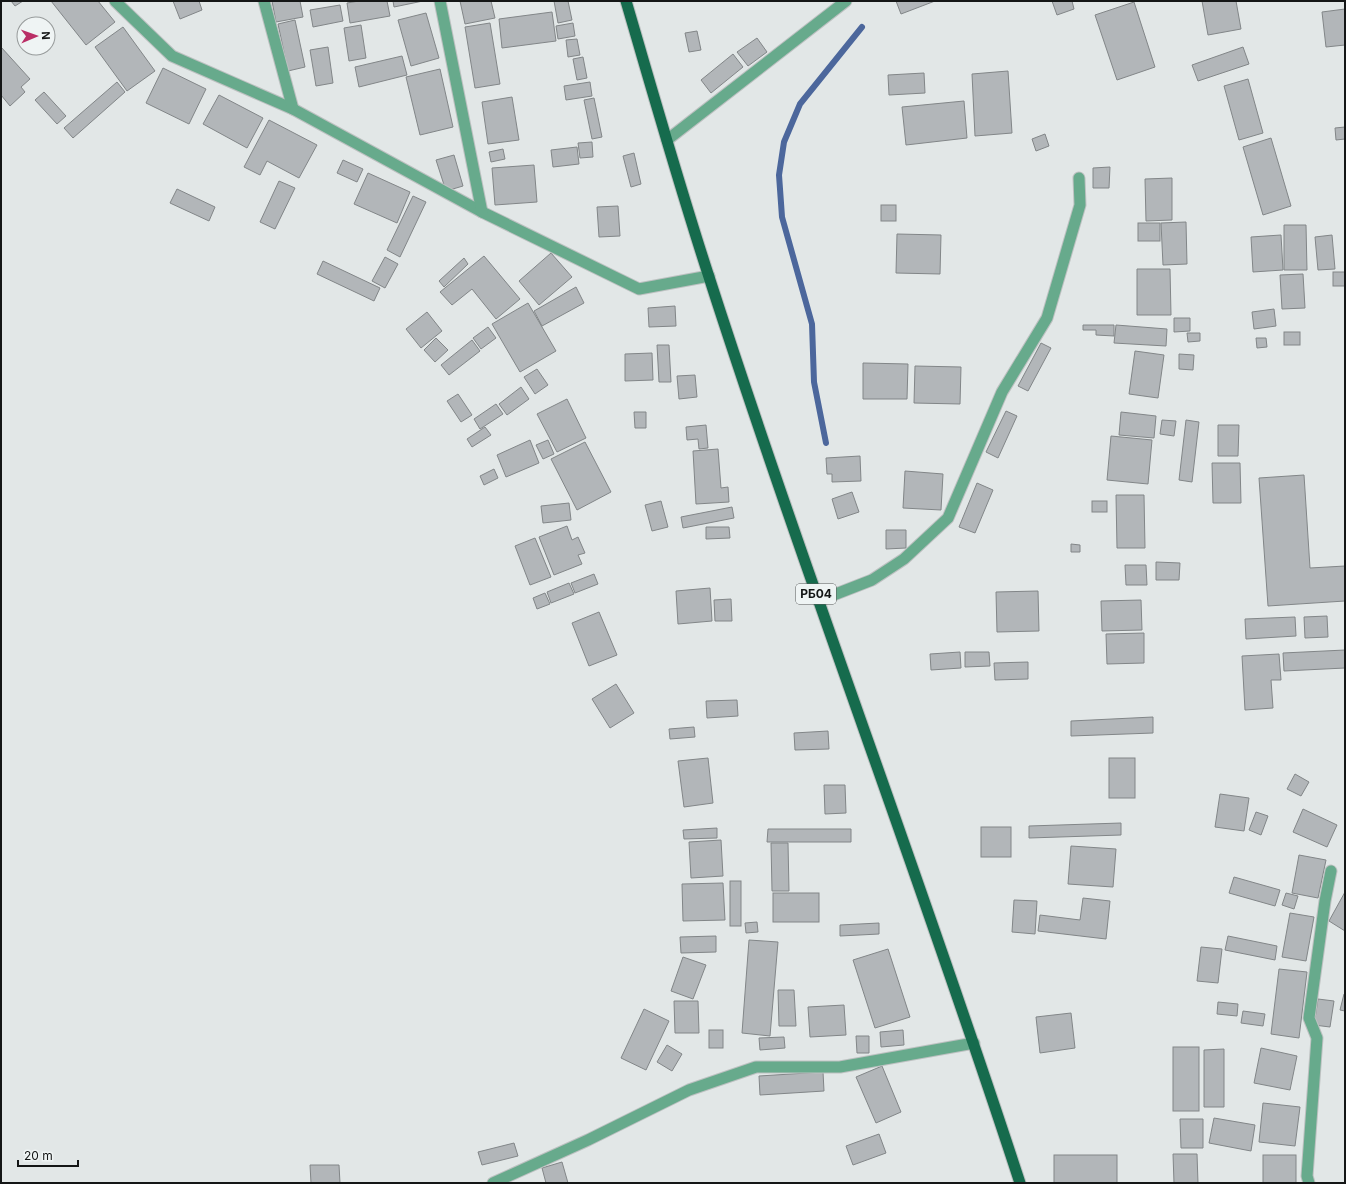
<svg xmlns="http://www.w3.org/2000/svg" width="1346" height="1184" viewBox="0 0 1346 1184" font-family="Inter,sans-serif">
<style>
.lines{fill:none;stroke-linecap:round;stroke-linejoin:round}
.stream{stroke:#4c679c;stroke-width:6}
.building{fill:#b2b6b9;stroke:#828688}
.minor-casing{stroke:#bdc1c1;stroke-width:13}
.primary-casing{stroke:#bdc1c1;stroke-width:13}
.minor{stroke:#67aa8c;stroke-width:11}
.primary{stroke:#166b4d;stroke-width:11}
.labels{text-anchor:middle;stroke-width:4;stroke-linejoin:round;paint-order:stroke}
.shield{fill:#eff4f4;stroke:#565959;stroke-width:1}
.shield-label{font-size:12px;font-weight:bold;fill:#141616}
</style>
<rect width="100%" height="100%" fill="#e2e7e7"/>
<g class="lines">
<path class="stream" d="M826 443 814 382 812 324 782 217 779 175 784 142 800 104 862 27"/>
</g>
<g class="building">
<path d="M11 1H23L15 6Z"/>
<path d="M51 1H98L115 22 86 45Z"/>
<path d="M173 1H199L202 10 180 19Z"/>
<path d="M272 1H300L303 17 276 22Z"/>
<path d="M359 1H387L390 16 350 23 347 3Z"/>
<path d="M393 1H423L394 7Z"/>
<path d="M460 1H491L495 18 465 24Z"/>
<path d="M554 1H568L572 20 558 23Z"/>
<path d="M896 1H935L901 14Z"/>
<path d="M1052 1H1072L1074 9 1057 15Z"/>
<path d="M1202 1H1236L1241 29 1208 35Z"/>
<path d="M1134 2 1155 67 1117 80 1095 15Z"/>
<path d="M340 5 343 21 313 27 310 10Z"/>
<path d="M1345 9V45L1326 47 1322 12Z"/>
<path d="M552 12 556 41 502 48 499 19Z"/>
<path d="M426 13 439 58 411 66 398 20Z"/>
<path d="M295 20 305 67 288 71 278 24Z"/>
<path d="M490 23 500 84 475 88 465 27Z"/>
<path d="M573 23 575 36 558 39 556 26Z"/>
<path d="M361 25 366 58 349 61 344 28Z"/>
<path d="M123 27 155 71 127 91 95 47Z"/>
<path d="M697 31 701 50 689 52 685 33Z"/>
<path d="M757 38 767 52 748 66 737 52Z"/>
<path d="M577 39 580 55 568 57 566 40Z"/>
<path d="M1 47 30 79 21 87 25 92 10 106 1 95Z"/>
<path d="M328 47 333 83 316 86 310 50Z"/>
<path d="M1243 47 1249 64 1198 81 1192 65Z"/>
<path d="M733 54 743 67 711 93 701 80Z"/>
<path d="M402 56 407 75 359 87 355 67Z"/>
<path d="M583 57 587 78 577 80 573 59Z"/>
<path d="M163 68 206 89 189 124 146 103Z"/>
<path d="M440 69 453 127 420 135 406 77Z"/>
<path d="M1008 71 1012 133 975 136 972 74Z"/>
<path d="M924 73 925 93 889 95 888 75Z"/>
<path d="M1248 79 1263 133 1239 140 1224 86Z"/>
<path d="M117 82 125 92 73 138 64 128Z"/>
<path d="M590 82 592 96 566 100 564 86Z"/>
<path d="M44 92 66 116 57 124 35 100Z"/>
<path d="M219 95 263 118 247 148 203 124Z"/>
<path d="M512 97 519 140 488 144 482 102Z"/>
<path d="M594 98 602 137 592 139 584 100Z"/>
<path d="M964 101 967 138 906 145 902 107Z"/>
<path d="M269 120 317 145 299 178 267 161 260 175 244 167Z"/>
<path d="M1345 127V139L1336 140 1335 128Z"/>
<path d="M1045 134 1049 146 1036 151 1032 139Z"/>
<path d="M1271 138 1291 206 1263 215 1243 147Z"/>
<path d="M592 142 593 157 580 158 578 143Z"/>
<path d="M577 147 579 164 553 167 551 150Z"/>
<path d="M503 149 505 159 491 162 489 152Z"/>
<path d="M634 153 641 184 631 187 623 156Z"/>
<path d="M454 155 463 186 446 191 436 160Z"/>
<path d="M343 160 363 169 357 182 337 173Z"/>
<path d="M534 165 537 202 495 205 492 168Z"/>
<path d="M1110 167 1109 188H1093V168Z"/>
<path d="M368 173 410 192 397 223 354 204Z"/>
<path d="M1172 178V220L1146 221 1145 179Z"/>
<path d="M279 181 295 188 275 229 260 222Z"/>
<path d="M177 189 215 207 209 221 170 203Z"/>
<path d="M413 196 426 202 400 257 387 250Z"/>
<rect x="881" y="205" width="15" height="16"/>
<path d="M618 206 620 236 599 237 597 207Z"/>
<path d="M1186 222 1187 264 1163 265 1161 223Z"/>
<rect x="1138" y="223" width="22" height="18"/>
<path d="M1284 225H1306L1307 270H1284Z"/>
<path d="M897 234 941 235 940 274 896 273Z"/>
<path d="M1281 235 1283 270 1253 272 1251 237Z"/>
<path d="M1332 235 1335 269 1318 270 1315 237Z"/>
<path d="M551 253 572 277 539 305 519 281Z"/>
<path d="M484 256 520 299 496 319 472 289 452 305 440 292Z"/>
<path d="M385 257 398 264 385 288 372 281Z"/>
<path d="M464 258 468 264 444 287 439 281Z"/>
<path d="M323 261 380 288 374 301 317 274Z"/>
<path d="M1137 269H1170L1171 315H1137Z"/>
<rect x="1333" y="272" width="12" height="14"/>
<path d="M1303 274 1305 308 1282 309 1280 275Z"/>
<path d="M576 287 584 303 542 326 534 311Z"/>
<path d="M528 303 556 351 520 372 492 324Z"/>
<path d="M675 306 676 326 649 327 648 308Z"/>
<path d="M1274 309 1276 326 1254 329 1252 312Z"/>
<path d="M427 312 442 331 421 348 406 329Z"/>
<path d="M1174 318H1190V331L1174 332Z"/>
<path d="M1083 325H1114V336L1096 335V330H1083Z"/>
<path d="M1116 325 1167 329 1166 346 1114 343Z"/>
<path d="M488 327 496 338 481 349 473 338Z"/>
<rect x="1284" y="332" width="16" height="13"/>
<path d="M1187 333H1200V341L1188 342Z"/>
<path d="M436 338 448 350 435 362 424 350Z"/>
<path d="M1256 338H1266L1267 347 1257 348Z"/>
<path d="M472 340 480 351 449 375 441 365Z"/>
<path d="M1041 343 1051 348 1028 391 1018 386Z"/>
<path d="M657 345H669L671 382H659Z"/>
<path d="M1135 351 1164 355 1158 398 1129 394Z"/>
<path d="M652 353 653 380 625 381V354Z"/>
<path d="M1179 354 1194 355 1193 370 1179 369Z"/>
<path d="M863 363 908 364 907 399H863Z"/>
<path d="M915 366 961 367 960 404 914 403Z"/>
<path d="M537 369 548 385 535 394 524 377Z"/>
<path d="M695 375 697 397 679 399 677 376Z"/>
<path d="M521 387 529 399 507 415 499 404Z"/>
<path d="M458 394 472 415 461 422 447 401Z"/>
<path d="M567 399 586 438 557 452 537 414Z"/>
<path d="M496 404 503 414 480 429 474 419Z"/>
<path d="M1006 411 1017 416 998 458 986 452Z"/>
<path d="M634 412H646V428H635Z"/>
<path d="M1121 412 1156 416 1154 438 1119 435Z"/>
<path d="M1162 420 1176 421 1174 436 1160 434Z"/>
<path d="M1186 420 1199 422 1192 482 1179 480Z"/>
<path d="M706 425 708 448 699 449 698 439 687 440 686 427Z"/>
<path d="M1218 425H1239L1238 456H1218Z"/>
<path d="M485 427 491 435 472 447 467 439Z"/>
<path d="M1111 436 1152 440 1148 484 1107 480Z"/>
<path d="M530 440 539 463 506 477 497 455Z"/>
<path d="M548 440 554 454 543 459 536 445Z"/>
<path d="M585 442 611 492 577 510 551 459Z"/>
<path d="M718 449 721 488 728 487 729 502 696 504 693 451Z"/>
<path d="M860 456 861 481 832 482V474H827L826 458Z"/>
<path d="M1212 463H1240L1241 503H1213Z"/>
<path d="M494 469 498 478 484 485 480 476Z"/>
<path d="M905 471 943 474 941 510 903 508Z"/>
<path d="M1304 475 1310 568 1345 566V601L1268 606 1259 478Z"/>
<path d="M977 483 993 490 975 533 959 527Z"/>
<path d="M852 492 859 512 838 519 832 499Z"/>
<path d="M1116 495H1144L1145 548H1117Z"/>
<path d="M661 501 668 527 652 531 645 505Z"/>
<rect x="1092" y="501" width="15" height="11"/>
<path d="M569 503 571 520 543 523 541 506Z"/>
<path d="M732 507 734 518 683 528 681 517Z"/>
<path d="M567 526 572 540 578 537 585 553 578 555 582 564 554 575 539 537Z"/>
<path d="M706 527H729L730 538 706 539Z"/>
<path d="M886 530H906V548L886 549Z"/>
<path d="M535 538 551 577 530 585 515 546Z"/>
<path d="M1071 544 1080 545V552H1071Z"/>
<path d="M1156 562 1180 563 1179 580H1156Z"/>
<path d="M1125 565H1146L1147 585H1126Z"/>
<path d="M594 574 598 584 575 593 571 583Z"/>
<path d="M569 583 574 594 551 603 547 592Z"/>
<path d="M710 588 712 621 678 624 676 591Z"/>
<path d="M1038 591 1039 631 997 632 996 592Z"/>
<path d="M545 593 550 604 537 609 533 598Z"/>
<path d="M731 599 732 621H715L714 600Z"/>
<path d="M1141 600 1142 630 1102 631 1101 601Z"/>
<path d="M599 612 617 655 589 666 572 623Z"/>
<path d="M1327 616 1328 637 1305 638 1304 617Z"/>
<path d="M1295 617 1296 636 1246 639 1245 619Z"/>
<path d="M1144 633V663L1107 664 1106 634Z"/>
<path d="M1345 650V668L1284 671 1283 653Z"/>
<path d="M960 652 961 668 931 670 930 654Z"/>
<path d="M965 652H989L990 666 965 667Z"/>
<path d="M1279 654 1281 680H1271L1273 708 1245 710 1242 656Z"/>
<path d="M1028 662V679L995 680 994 663Z"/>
<path d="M616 684 634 713 610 728 592 699Z"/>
<path d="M737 700 738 716 707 718 706 701Z"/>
<path d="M1153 717V733L1071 736V721Z"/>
<path d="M694 727 695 737 670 739 669 729Z"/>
<path d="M828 731 829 749 795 750 794 733Z"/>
<path d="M708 758 713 803 684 807 678 761Z"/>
<rect x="1109" y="758" width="26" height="40"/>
<path d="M1295 774 1309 782 1301 796 1287 789Z"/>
<path d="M824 785H845L846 813 825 814Z"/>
<path d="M1220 794 1249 798 1244 831 1215 827Z"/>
<path d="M1303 809 1337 825 1327 847 1293 832Z"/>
<path d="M1256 812 1268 816 1261 835 1249 830Z"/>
<path d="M1121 823V835L1029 838V826Z"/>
<rect x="981" y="827" width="30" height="30"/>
<path d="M717 828V838L684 839 683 830Z"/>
<path d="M768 829H851V842H767Z"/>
<path d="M721 840 723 876 691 878 689 842Z"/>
<path d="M771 843H788L789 891H772Z"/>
<path d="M1071 846 1116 849 1113 887 1068 884Z"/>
<path d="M1299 855 1326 860 1318 898 1292 893Z"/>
<path d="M1234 877 1280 890 1275 906 1229 893Z"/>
<rect x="730" y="881" width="11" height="45"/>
<path d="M723 883 725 920 683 921 682 884Z"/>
<path d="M1345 892V931L1329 921Z"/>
<rect x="773" y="893" width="46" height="29"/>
<path d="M1286 893 1298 896 1294 909 1282 905Z"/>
<path d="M1083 898 1110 901 1106 939 1038 931 1040 915 1080 920Z"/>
<path d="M1014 900 1037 901 1035 934 1012 932Z"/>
<path d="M1290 913 1314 917 1306 961 1282 957Z"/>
<path d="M757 922 758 932 746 933 745 923Z"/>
<path d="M879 923V934L840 936V925Z"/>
<path d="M716 936V952L681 953 680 937Z"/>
<path d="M1228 936 1277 946 1275 960 1225 950Z"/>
<path d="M749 940 778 942 770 1036 742 1033Z"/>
<path d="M1201 947 1222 949 1218 983 1197 981Z"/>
<path d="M888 949 910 1017 875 1028 853 960Z"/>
<path d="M683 957 706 965 693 999 671 991Z"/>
<path d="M1279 969 1307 972 1299 1038 1271 1034Z"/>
<path d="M778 990H794L796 1026H779Z"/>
<path d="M1344 994 1345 995V1011L1340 1010Z"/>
<path d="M1318 999 1334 1001 1330 1027 1314 1025Z"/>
<path d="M674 1001H698L699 1033H675Z"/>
<path d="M1218 1002 1238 1004 1237 1016 1217 1014Z"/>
<path d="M844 1005 846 1035 810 1037 808 1007Z"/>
<path d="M644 1009 669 1021 646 1070 621 1058Z"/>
<path d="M1243 1011 1265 1014 1263 1026 1241 1023Z"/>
<path d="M1071 1013 1075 1048 1040 1053 1036 1017Z"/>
<rect x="709" y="1030" width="14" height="18"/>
<path d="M903 1030 904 1045 881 1047 880 1032Z"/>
<path d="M856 1036H869V1053H857Z"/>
<path d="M784 1037 785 1048 760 1050 759 1038Z"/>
<path d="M667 1045 682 1054 672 1071 657 1062Z"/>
<rect x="1173" y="1047" width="26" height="64"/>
<path d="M1261 1048 1297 1056 1290 1090 1254 1083Z"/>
<path d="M1224 1049V1107H1204V1050Z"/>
<path d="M882 1066 901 1112 876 1123 856 1077Z"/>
<path d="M823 1072 824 1091 760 1095 759 1076Z"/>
<path d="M1263 1103 1300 1107 1295 1146 1259 1142Z"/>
<path d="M1214 1118 1255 1125 1251 1151 1209 1143Z"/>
<path d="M1180 1119H1203V1148H1181Z"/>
<path d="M879 1134 886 1153 853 1165 846 1146Z"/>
<path d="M514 1143 518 1156 482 1165 478 1152Z"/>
<path d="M1173 1154H1197L1198 1183H1174Z"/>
<rect x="1054" y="1155" width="63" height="28"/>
<rect x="1263" y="1155" width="33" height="28"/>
<path d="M562 1162 568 1183H546L542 1168Z"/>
<path d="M310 1165H339L340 1183H311Z"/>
</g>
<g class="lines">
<g class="minor-casing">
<g id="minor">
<path d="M115 1 172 56 293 109 482 212 639 289 709 276"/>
<path d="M264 1 293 109"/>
<path d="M440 1 482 212"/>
<path d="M667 140 846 1"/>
<path d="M818 601 872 580 904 559 948 518 1002 392 1047 318 1080 205 1079 178"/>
<path d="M493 1183 588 1140 689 1090 756 1067H840L974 1043"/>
<path d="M1309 1183 1307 1176 1317 1038 1309 1018 1325 901 1331 871"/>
</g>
</g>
<g class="primary-casing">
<path id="primary" d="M626 1C653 93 679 185 709 277 807 581 921 879 1020 1183"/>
</g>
<use href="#minor" class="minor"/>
<use href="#primary" class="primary"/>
</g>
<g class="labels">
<rect class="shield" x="796" y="584" width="40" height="20" rx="3"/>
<g class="shield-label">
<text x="816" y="598">РБ04</text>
</g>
</g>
<rect width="1346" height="1184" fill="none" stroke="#141616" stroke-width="4"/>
<g transform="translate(36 36) rotate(88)"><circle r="19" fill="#eff4f4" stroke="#979b9b"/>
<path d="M0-3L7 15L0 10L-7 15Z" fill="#ba2e66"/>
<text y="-6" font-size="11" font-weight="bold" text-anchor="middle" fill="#141616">N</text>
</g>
<path d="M18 1160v6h60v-6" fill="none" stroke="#141616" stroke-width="2"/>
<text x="24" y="1160" font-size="12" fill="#141616" stroke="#eff4f4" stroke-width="3" paint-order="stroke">20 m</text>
</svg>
